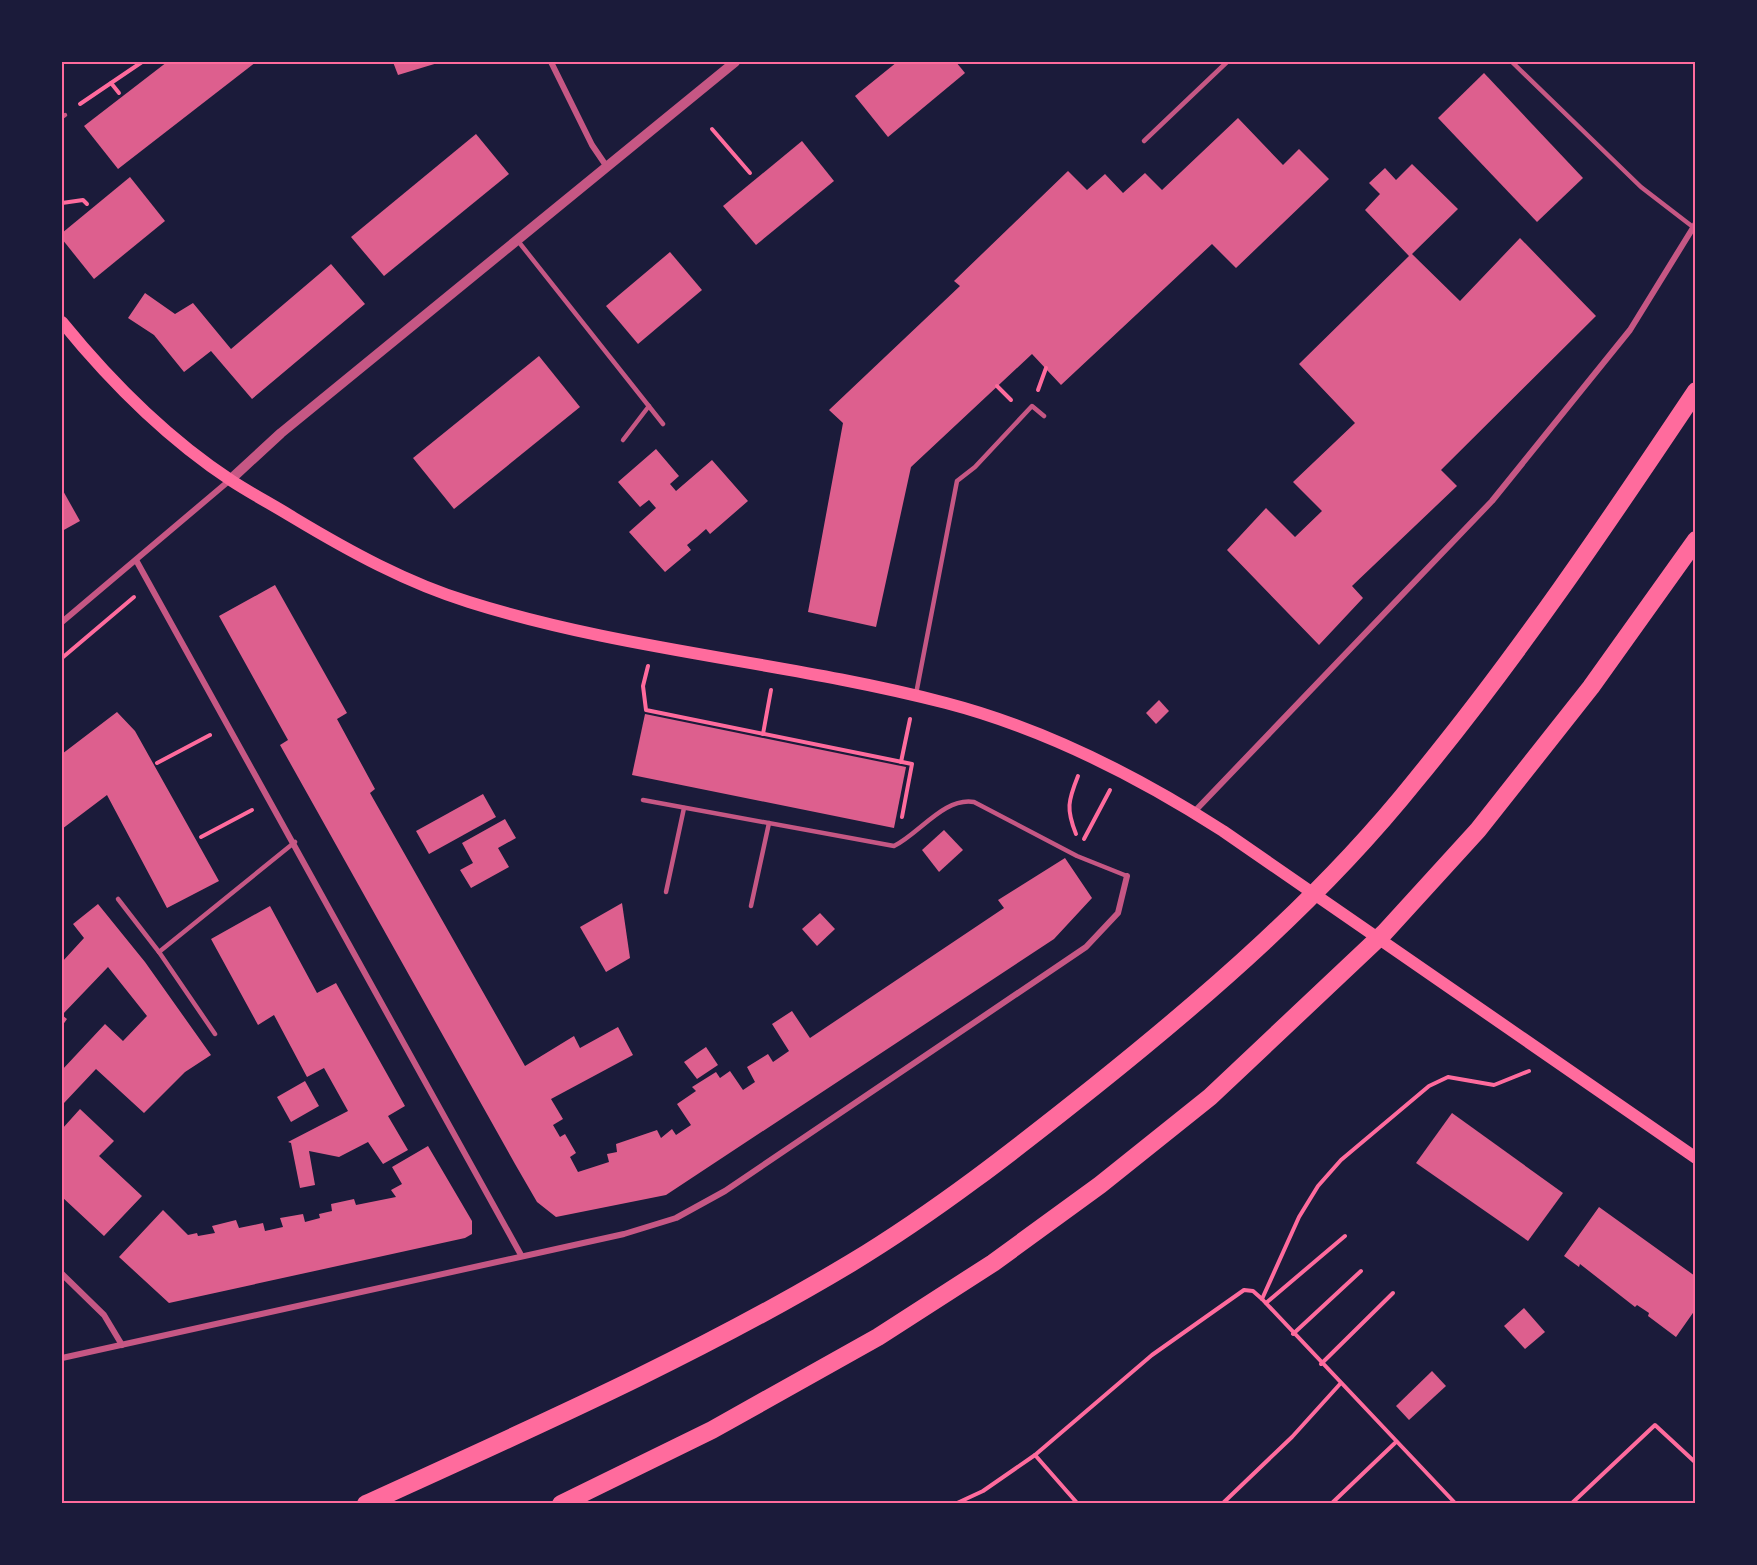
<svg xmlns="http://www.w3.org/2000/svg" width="1757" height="1565" viewBox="0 0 1757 1565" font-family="Poppins,sans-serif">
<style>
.building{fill:#dd5f8e}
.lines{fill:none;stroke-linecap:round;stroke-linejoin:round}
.path{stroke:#ff6b9d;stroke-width:4}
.service{stroke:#c65784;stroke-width:4.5}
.minor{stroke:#c65784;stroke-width:6}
.tertiary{stroke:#c65784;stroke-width:10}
.secondary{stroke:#ff6b9d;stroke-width:12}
.motorway{stroke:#ff6b9d;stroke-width:18}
.neatline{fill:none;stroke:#ff6b9d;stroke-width:2}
</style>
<rect width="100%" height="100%" fill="#1b1b3a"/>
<g class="building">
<path d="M167 62H256L118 169 84 126Z"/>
<path d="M393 62H441L398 75Z"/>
<path d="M897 62H956L965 73 888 137 855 96Z"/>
<path d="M1484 73 1583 178 1537 222 1438 118Z"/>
<path d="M1238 118 1283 165 1299 149 1329 179 1236 268 1212 244 1061 385 1032 354 911 467 876 627 808 612 843 423 829 410 960 286 954 281 1068 171 1087 190 1105 174 1123 193 1145 173 1162 190Z"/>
<path d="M476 134 509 174 384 276 351 237Z"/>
<path d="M802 141 834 181 756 245 723 206Z"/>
<path d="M1412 164 1458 209 1412 254 1460 301 1520 238 1596 316 1441 470 1457 486 1352 586 1363 598 1319 645 1227 550 1266 508 1295 537 1322 511 1293 482 1355 423 1299 364 1409 256 1365 210 1380 194 1369 183 1385 168 1396 180Z"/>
<path d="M130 177 165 221 94 279 62 239V233Z"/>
<path d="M670 252 702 290 638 344 606 306Z"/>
<path d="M331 264 365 304 252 399 211 351 184 372 154 335 128 318 145 293 175 314 193 303 231 349Z"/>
<path d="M539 356 580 407 454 509 413 458Z"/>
<path d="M656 449 679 476 670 484 676 491 712 460 748 501 710 534 706 529 697 537 687 545 691 550 665 572 629 532 656 508 649 500 640 507 618 482Z"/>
<path d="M62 489 80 521 62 531Z"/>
<path d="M275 585 347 713 337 719 375 789 370 793 525 1066 574 1036 580 1048 618 1027 633 1055 551 1099 563 1119 553 1125 560 1137 565 1134 576 1153 570 1157 578 1172 609 1162 607 1154 617 1152 616 1144 657 1130 661 1138 672 1129 676 1135 691 1125 677 1104 696 1091 692 1087 716 1072 720 1078 730 1071 743 1090 755 1082 747 1067 768 1054 773 1062 789 1051 772 1024 792 1011 810 1038 1004 908 998 900 1065 858 1092 898 1054 939 666 1195 556 1217 537 1202 515 1164 280 745 288 740 219 616Z"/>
<path d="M1159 700 1169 711 1156 724 1146 713Z"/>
<path d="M117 712 135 731 219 881 167 908 107 795 62 829V754Z"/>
<path d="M645 714 906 767 894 828 632 775Z"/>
<path d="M483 794 496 817 429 854 416 831Z"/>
<path d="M505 819 516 838 498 848 509 867 471 888 460 870 473 863 462 843Z"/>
<path d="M944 830 963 850 939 872 922 850Z"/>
<path d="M622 903 630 958 606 972 580 927Z"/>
<path d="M98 904 145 962 211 1055 185 1072 144 1113 96 1069 64 1103 62 1100V1070L105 1024 123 1041 147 1016 108 967 62 1015 67 1019 62 1026V962L84 938 73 924Z"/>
<path d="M270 906 317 993 336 983 405 1106 388 1116 408 1150 383 1164 368 1142 339 1157 309 1151 315 1185 300 1188 291 1143 288 1142 348 1111 324 1068 307 1077 274 1015 258 1025 211 939Z"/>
<path d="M820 913 835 929 817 946 802 929Z"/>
<path d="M706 1047 718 1065 697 1079 684 1062Z"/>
<path d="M305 1081 319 1106 291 1122 277 1097Z"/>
<path d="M80 1109 114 1141 99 1156 142 1196 104 1236 62 1197V1129Z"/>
<path d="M1452 1113 1563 1193 1528 1241 1416 1163Z"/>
<path d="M428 1146 472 1221V1234L465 1238 169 1303 119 1257 163 1210 188 1235 197 1233 198 1236 215 1233 212 1226 236 1220 239 1228 263 1223 265 1231 283 1227 280 1218 303 1214 305 1222 320 1218 319 1214 332 1211 331 1204 354 1199 356 1205 396 1197 391 1190 402 1184 392 1167Z"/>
<path d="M1599 1207 1695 1276V1310L1676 1337 1648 1316 1649 1313 1637 1305 1635 1307 1580 1264 1579 1267 1564 1256Z"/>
<path d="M1524 1308 1545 1332 1525 1349 1504 1326Z"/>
<path d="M1432 1371 1446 1386 1409 1420 1396 1406Z"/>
</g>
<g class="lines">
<g class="path">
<path d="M111 83 119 93"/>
<path d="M80 104 142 62"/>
<path d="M712 129 750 173"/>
<path d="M62 203 83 200 87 204"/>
<path d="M997 386 1011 400"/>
<path d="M1038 390 1046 368"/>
<path d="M62 658 134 597"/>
<path d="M648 666 643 686 646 710 912 764 902 817"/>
<path d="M763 734 771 690"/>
<path d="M901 762 910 719"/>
<path d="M157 763 210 735"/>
<path d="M1076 834C1066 809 1068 801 1078 776"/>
<path d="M201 837 252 810"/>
<path d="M1084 839 1110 790"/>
<path d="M1262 1299 1299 1217 1318 1186 1341 1160 1429 1086 1448 1077 1494 1085 1529 1071"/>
<path d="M1266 1303 1345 1236"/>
<path d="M1293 1334 1361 1271"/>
<path d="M1321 1364 1393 1293"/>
<path d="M1035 1455 1078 1504"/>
<path d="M955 1504 983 1491 1035 1455 1152 1355 1244 1290 1253 1291 1262 1299 1456 1504"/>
<path d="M1222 1504 1292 1437 1340 1384"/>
<path d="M1331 1504 1396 1442"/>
<path d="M1571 1504 1655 1425 1696 1463"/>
</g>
<g class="service">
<path d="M1512 62 1641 187 1693 227"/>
<path d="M62 117 65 115"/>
<path d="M1144 141 1227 62"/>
<path d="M518 241 663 424"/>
<path d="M623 440 649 406"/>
<path d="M916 694 957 481 975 467 1032 406 1044 416"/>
<path d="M643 800 894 846C920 833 944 797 974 802L1077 856 1127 876"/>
<path d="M666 892 684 808"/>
<path d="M118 899 159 952"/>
<path d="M751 906 769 823"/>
<path d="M215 1034 159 952 295 842"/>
</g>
<g class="minor">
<path d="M551 62 592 145 607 167"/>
<path d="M136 560 521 1255"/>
<path d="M62 622 230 480"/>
<path d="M1194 812 1492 501 1630 330 1696 223"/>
<path d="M62 1274 104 1315 122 1345"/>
<path d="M62 1358 624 1234 676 1218 725 1191 1086 947 1118 913 1127 876"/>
</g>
<path class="tertiary" d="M230 480 281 433 735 62"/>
<path class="secondary" d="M62 322C110 381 168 439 232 481 252 494 273 505 294 518 349 551 407 583 469 602 624 651 789 662 946 703 1042 728 1139 777 1223 831L1696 1158"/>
<g class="motorway">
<path d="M366 1504C530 1429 696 1356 851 1263 937 1211 1016 1149 1095 1086 1210 994 1324 895 1416 780 1518 656 1607 524 1696 391"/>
<path d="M561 1504 712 1430 878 1337 993 1263 1100 1185 1210 1097 1385 932 1478 830 1591 687 1696 540"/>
</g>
</g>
<rect width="1757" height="1565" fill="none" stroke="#1b1b3a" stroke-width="126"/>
<rect x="63" y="63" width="1631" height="1439" class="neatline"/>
</svg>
